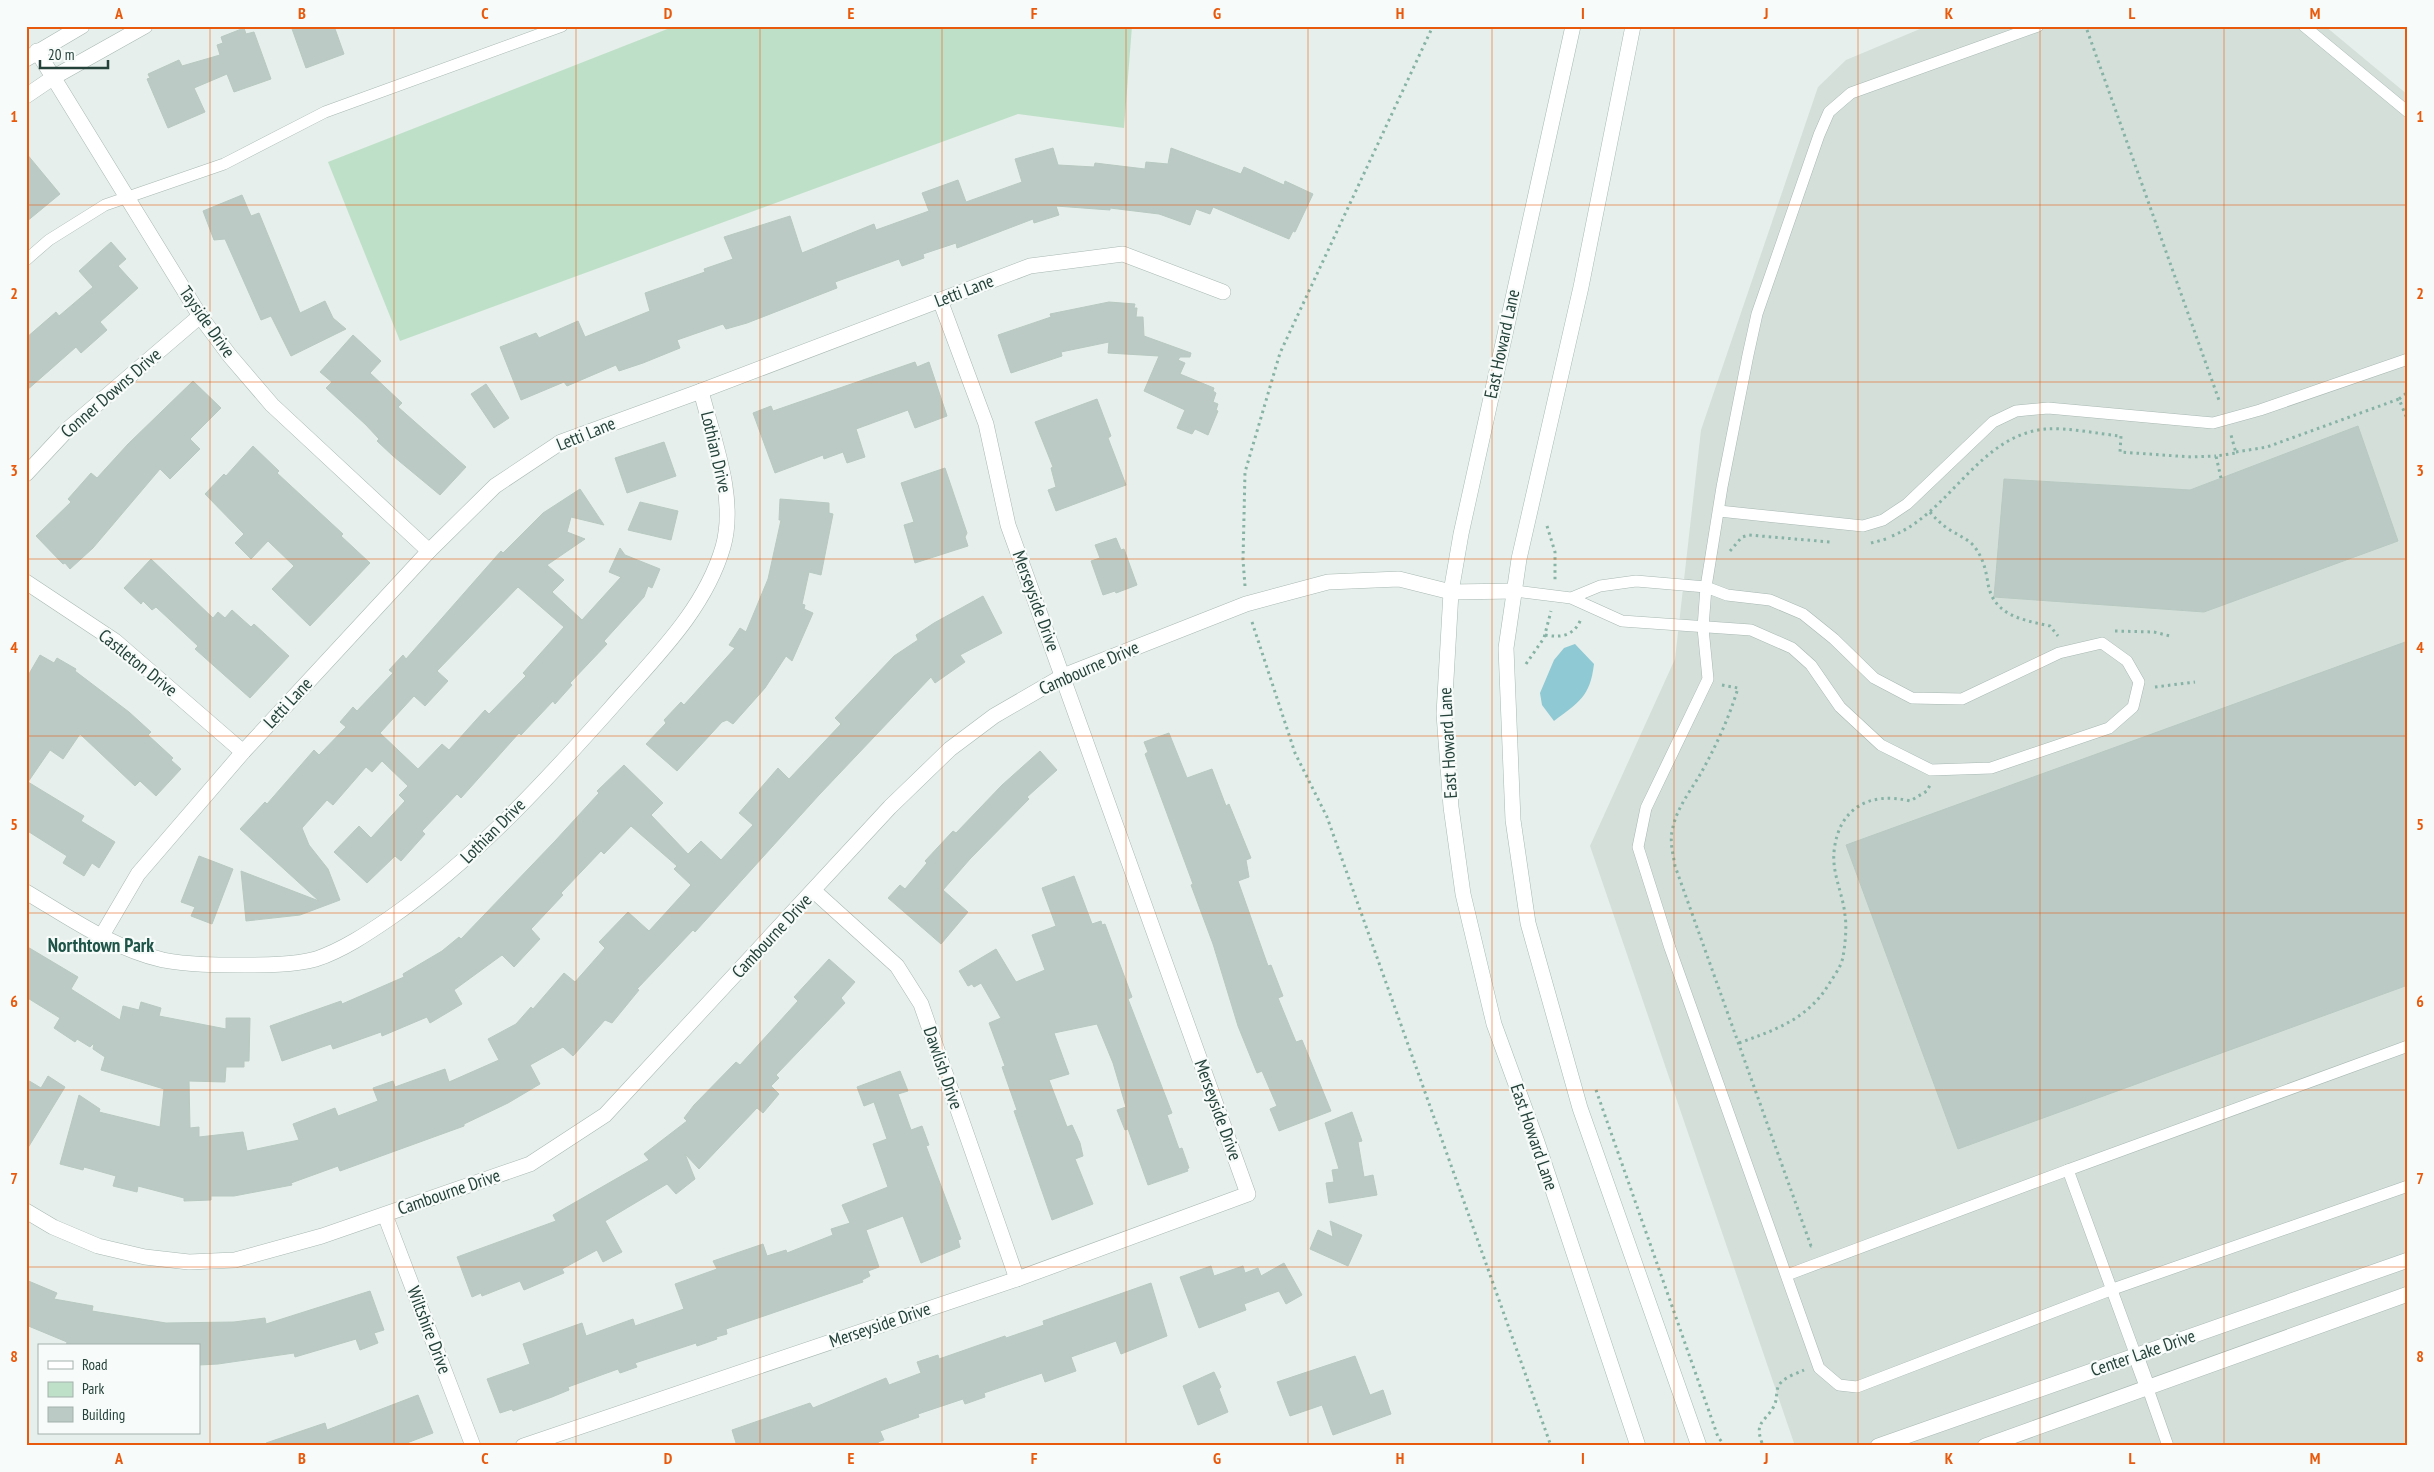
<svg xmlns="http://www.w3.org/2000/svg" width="2434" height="1472" viewBox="0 0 2434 1472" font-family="'PT Sans Narrow',sans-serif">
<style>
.built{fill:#d4dfda}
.green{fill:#bfe0c8}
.water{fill:#8ec9d4}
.building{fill:#bbcac4;stroke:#b8c9c2;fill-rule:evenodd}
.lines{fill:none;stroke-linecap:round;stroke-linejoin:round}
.service-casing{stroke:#a8b8b2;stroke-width:12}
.minor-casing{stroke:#a8b8b2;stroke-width:16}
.tertiary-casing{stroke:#a8b8b2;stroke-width:16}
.secondary-casing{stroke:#a4bbb3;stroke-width:16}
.path{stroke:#86b3a5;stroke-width:3;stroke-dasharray:2.5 4;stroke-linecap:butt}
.service{stroke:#fff;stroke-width:11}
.minor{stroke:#fff;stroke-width:15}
.tertiary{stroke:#fff;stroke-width:15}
.secondary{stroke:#fff;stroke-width:15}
.grid{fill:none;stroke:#e8590c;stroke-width:1;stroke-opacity:0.55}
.labels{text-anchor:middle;stroke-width:4.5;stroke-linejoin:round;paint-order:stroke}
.street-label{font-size:18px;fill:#24423a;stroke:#f7fbf9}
.neighbourhood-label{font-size:19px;font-weight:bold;fill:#1f5548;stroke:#f7fbf9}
.neatline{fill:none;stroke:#e8590c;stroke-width:2}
.grid-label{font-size:16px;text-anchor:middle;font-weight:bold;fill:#e8590c}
</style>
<rect width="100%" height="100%" fill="#e6efeb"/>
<path class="built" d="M1927 26H2325L2408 95V1446H1795L1590 846 1675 659 1701 430 1818 87 1846 60Z"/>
<path class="green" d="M675 26H1132L1124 128 1018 114 400 341 328 162Z"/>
<path class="water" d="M1575 644 1594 664C1590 697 1579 702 1554 721L1542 705 1540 693 1554 660 1564 648Z"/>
<g class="building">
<path d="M291 26H334L344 54 306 68Z"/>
<path d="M244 28 246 34 254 32 271 79 234 92 227 74 194 88 205 112 168 128 147 79 150 78 148 74 179 60 182 66 220 55 217 45 223 43 221 37Z"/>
<path d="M1053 148 1058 165 1094 167 1095 163 1145 169 1146 162 1168 164 1171 148 1241 174 1244 167 1284 185 1285 181 1313 194 1295 232 1293 231 1289 239 1213 207 1210 214 1196 209 1190 225 1159 214 1110 208V210L1056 206 1059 215 1034 223 1033 219 957 248 956 243 923 254 924 258 902 266 899 259 835 282 837 288 747 323 726 329 723 324 677 340 680 348 643 363 619 371 616 365 567 386 564 382 521 400 500 347 536 333 539 338 578 321 585 337 650 311 645 293 705 272 704 269 733 259 724 237 790 216 802 253 874 224 876 230 929 211 922 193 958 180 966 202 1022 182 1015 159Z"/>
<path d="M26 153 60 194 26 222Z"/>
<path d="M242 195 251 216 259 213 300 313 325 301 333 318 346 329 291 356 271 316 261 320 225 239 214 240 203 211Z"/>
<path d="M111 242 126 259 118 266 138 288 100 322 107 330 81 353 76 347 26 391V338L56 312 59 316 93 287 79 271Z"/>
<path d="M1109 302 1135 304 1134 308H1137L1136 317H1143L1144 336 1191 353 1190 357H1180L1178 360 1185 363 1180 374 1214 388 1213 391 1216 393 1213 402 1218 404 1216 410 1218 411 1208 435 1195 429 1192 434 1177 428 1185 410 1144 391 1159 356 1108 353 1109 342 1061 352 1062 356 1011 373 998 335 1051 317 1050 314Z"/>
<path d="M353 335 381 361 370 373 402 403 398 407 466 467 440 495 393 456 377 441 379 439 366 425 326 388 332 382 320 372Z"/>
<path d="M915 362 917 367 929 362 947 416 915 428 908 410 856 429 865 457 847 463 843 452 824 459 823 455 775 473 753 413 771 406 773 411Z"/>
<path d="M193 381 221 408 190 439 200 449 170 479 160 469 93 548 70 569 65 563 63 564 36 536 71 502 68 499 91 473 97 478 128 444Z"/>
<path d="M486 384 509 418 494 428 471 394Z"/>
<path d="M1097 399 1111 436 1108 438 1126 485 1056 511 1048 490 1056 487 1051 468 1053 467 1035 422Z"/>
<path d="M2358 426 2398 541 2204 612 1994 597 2004 479 2190 490Z"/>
<path d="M664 442 676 476 627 493 615 458Z"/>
<path d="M253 446 279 471 277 473 343 534 341 536 370 563 310 626 272 589 294 566 268 541 251 559 235 543 244 534 205 494 224 474 226 476Z"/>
<path d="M945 468 967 533 965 537 968 546 915 563 904 525 914 522 901 483Z"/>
<path d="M580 489 604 525 571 517 567 532 585 539 547 565 564 580 552 592 582 620 621 577 609 572 620 548 625 555 660 569 652 588 648 586 644 597 604 641 607 644 570 683 572 685 555 704 553 701 521 735 519 733 461 798 457 794 422 831 425 834 401 861 395 856 367 883 334 852 359 826 371 838 405 801 399 795 408 786 382 761 372 772 366 767 333 805 327 800 302 828 309 845 328 869 340 900 300 915 246 921 241 871 319 901 240 829 265 802 267 804 314 750 319 755 346 727 340 722 353 707 357 711 393 673 389 670 403 655 406 659 501 551 503 553 543 513ZM518 587 564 627 523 673 526 676 489 714 485 710 449 750 442 744 418 769 380 733 414 696 425 706 448 681 437 671Z"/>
<path d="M780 499 829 503V513L833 514 821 575 809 572 802 604 805 605 804 609 813 613 792 661 786 656 765 688 733 724 727 720 722 722 677 771 646 744 666 723 664 720 681 702 684 705 735 648 729 645 740 628 746 632 768 579 781 520H779Z"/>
<path d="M640 502 678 511 671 540 628 530Z"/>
<path d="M1116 538 1121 550 1124 549 1137 585 1116 593 1115 591 1103 595 1091 561 1100 558 1095 545Z"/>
<path d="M151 559 213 618 218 612 225 618 232 610 251 627 254 624 289 656 250 698 195 649 198 646 156 607 152 610 143 601 141 604 124 588Z"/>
<path d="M983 596 1002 633 960 655 965 662 935 683 931 677 819 795 695 932 693 930 637 989 639 990 612 1023 605 1020 573 1056 563 1047 530 1065 540 1084 508 1103 464 1124V1126L395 1151 340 1171 338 1166 291 1183 292 1185 234 1196H211V1200L184 1201V1198L138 1186 137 1192 113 1186 116 1176 84 1167 83 1170 60 1164 79 1095 100 1109 99 1112 160 1127 164 1089 101 1070 105 1057 93 1049 94 1043 90 1047 77 1039 75 1042 54 1028 60 1018 26 997V946L78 977 71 989 120 1020 123 1006 139 1010 141 1002 161 1008 159 1016 226 1029V1018H250L249 1061H244V1067H226L225 1082 189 1081 190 1128 199 1127V1137L243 1132 247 1151 299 1140 293 1124 335 1108 338 1116 378 1101 373 1088 393 1081 395 1087 445 1069 449 1082 499 1060 488 1039 516 1024 531 1007 533 1009 564 973 575 982 605 948 599 942 628 912 649 931 691 885 674 869 677 866 631 826 604 854 601 851 561 893 563 895 531 929 540 939 514 967 502 955 454 990 462 1004 430 1023 427 1017 382 1036 381 1032 333 1049 331 1044 282 1061 270 1026 341 1001 342 1004 404 977 403 974 442 951 459 937 461 939 555 841 599 793 597 791 624 765 663 803 651 815 688 854 701 841 721 860 753 825 739 813 778 768 789 779 841 724 835 718 894 656 918 640 916 635 934 623Z"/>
<path d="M2408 641V985L1958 1149 1846 845Z"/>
<path d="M40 655 54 663 57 658 76 669 75 671 129 712 151 732 148 735 173 758 171 760 181 769 156 796 140 781 135 786 80 734 63 759 50 750 28 782 84 816 81 821 115 842 99 868 92 863 84 876 63 863 67 856 26 830V679Z"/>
<path d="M1169 733 1187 778 1212 769 1226 806 1229 804 1251 858 1246 860 1249 877 1238 881 1268 966 1271 965 1283 996 1278 998 1296 1042 1302 1040 1331 1111 1279 1131 1270 1109 1277 1106 1262 1071 1257 1073 1238 1026 1213 944 1191 885 1193 884 1145 754 1148 752 1144 742Z"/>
<path d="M1040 751 1057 770 1027 797 1029 799 970 859 943 890 968 912 941 944 888 898 900 885 905 889 927 863 925 861 953 831 956 833 1002 785Z"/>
<path d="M199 856 233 869 212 924 191 916 195 907 181 902Z"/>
<path d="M1074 876 1092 924 1101 921 1102 925 1105 924 1132 997 1128 999 1172 1113 1167 1115 1179 1149 1182 1148 1189 1168 1187 1169 1188 1171 1148 1185 1128 1129 1125 1130 1117 1110 1126 1107 1113 1063 1097 1024 1054 1033 1069 1074 1049 1080 1067 1127 1072 1125 1080 1143 1083 1156 1075 1159 1093 1204 1052 1220 1014 1111 1017 1110 1002 1067 1005 1066 989 1023 1001 1018 981 983 974 987 972 984 968 986 959 971 996 949 1016 982 1045 970 1032 935 1056 926 1042 888Z"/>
<path d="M829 959 855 982 841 998 845 1003 776 1075 779 1078 771 1086 779 1094 763 1113 757 1108 699 1169 685 1154 695 1179 676 1194 667 1184 605 1221 622 1252 603 1262 597 1250 562 1269 564 1273 524 1290 520 1281 482 1296 481 1293 472 1297 457 1257 556 1221 553 1215 649 1160 644 1154 687 1121 684 1118 694 1105 736 1062 740 1065 798 1001 794 997Z"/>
<path d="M900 1071 908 1091 898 1094 911 1130 922 1126 929 1145 926 1146 961 1239 958 1240 960 1247 921 1263 903 1216 866 1230 879 1267 868 1271 870 1276 862 1280 863 1282 726 1329 727 1334 716 1337 717 1339 697 1346 696 1343 635 1363 637 1367 620 1373 618 1369 568 1387 569 1390 552 1397 513 1411 512 1409 500 1413 487 1379 530 1364 523 1344 582 1323 586 1336 633 1319 635 1326 684 1309 675 1284 717 1269 713 1261 763 1244 767 1256 786 1250 787 1253 833 1235 831 1229 850 1223 842 1205 888 1187 873 1144 887 1139 874 1102 864 1106 857 1087Z"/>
<path d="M48 1076 65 1087 26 1151V1079L41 1088Z"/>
<path d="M1352 1112 1362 1141 1358 1142 1364 1177 1373 1175 1377 1195 1329 1203 1326 1183 1334 1182 1332 1170 1339 1169 1325 1123Z"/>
<path d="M1330 1221 1362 1235 1348 1266 1310 1249 1318 1230 1333 1237Z"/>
<path d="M1284 1263 1302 1295 1286 1304 1279 1291 1244 1304 1246 1310 1199 1328 1180 1277 1211 1266 1214 1276 1243 1266 1245 1273 1258 1268 1261 1276Z"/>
<path d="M26 1280 57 1293 54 1299 93 1306 92 1311 166 1323 234 1322 265 1318 266 1324 370 1291 384 1330 374 1333 378 1343 360 1350 356 1339 295 1357 294 1353 218 1364 199 1365V1346H66L67 1342 26 1325Z"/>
<path d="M1151 1283 1167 1336 1121 1354 1116 1341 1071 1357 1076 1371 1045 1382 1042 1373 984 1393 985 1397 965 1404 963 1399 918 1414 919 1417 880 1431 884 1440 878 1442 879 1446H737L732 1430 810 1403 813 1408 886 1378 889 1385 921 1373 917 1362 938 1355 939 1359 1005 1336 1006 1338 1044 1325 1043 1321Z"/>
<path d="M1355 1356 1370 1395 1383 1390 1391 1414 1333 1435 1322 1405 1290 1416 1277 1382Z"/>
<path d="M1214 1372 1221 1387 1219 1389 1228 1412 1198 1425 1183 1386Z"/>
<path d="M418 1395 433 1433 399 1446H267L266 1443 325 1423 327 1430Z"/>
</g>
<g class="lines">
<g class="service-casing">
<g id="service">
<path d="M2038 26 1851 93 1829 112 1819 135 1757 314 1748 355 1722 487 1706 587 1703 628 1708 679 1646 808 1638 847 1670 948 1819 1368 1839 1385 1857 1387 2113 1289 2408 1186"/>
<path d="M2304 26 2408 112"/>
<path d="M26 260 49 240 105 205 224 164 325 112 562 26"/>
<path d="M1719 511 1863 526 1883 520 1907 504 1993 422 2016 411 2048 408 2213 423 2260 410 2408 359"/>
<path d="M1515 591 1571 598 1622 621 1751 630 1792 648 1811 665 1840 707 1881 745 1931 770 1991 768 2109 728 2133 707 2139 682 2127 661 2102 643 2059 653 1962 699 1912 698 1874 678 1834 639 1803 614 1770 600 1727 595 1706 587 1636 581 1600 586 1571 598"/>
<path d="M1787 1275 2068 1170"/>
<path d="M2136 1356 2068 1170 2408 1046"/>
<path d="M2147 1386 2168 1446"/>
</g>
</g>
<g class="minor-casing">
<g id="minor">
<path d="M37 51 200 316 230 356 272 405 429 551"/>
<path d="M26 474 68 429 200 316"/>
<path d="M26 582 115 641 243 752"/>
<path d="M814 891 897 966 921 1004 1017 1279"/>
<path d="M26 892C70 918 112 948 163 960 189 965 216 965 242 965 266 965 293 965 316 959 343 950 368 933 390 918 473 860 542 785 609 710 652 660 704 612 723 547 737 498 713 439 701 391"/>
<path d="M101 937 138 874 243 752 429 551 495 486 561 442 701 391 1030 266 1123 254 1223 292"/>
<path d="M26 1211 53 1227 98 1246 145 1257 189 1262 235 1260 322 1236 530 1164 605 1115 890 807 950 749 994 716 1063 676 1246 604 1328 582 1399 579 1451 592 1515 591"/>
<path d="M385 1215 473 1446"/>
<path d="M2136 1356 2147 1386"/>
<path d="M523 1446 1017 1279 1248 1194 1008 525 986 424 940 300"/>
<path d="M1878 1446 2408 1260"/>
<path d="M1985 1446 2408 1294"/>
</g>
</g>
<g class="tertiary-casing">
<g id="tertiary">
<path d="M26 59 82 26"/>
<path d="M26 96 54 77 145 26"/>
</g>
</g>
<g class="secondary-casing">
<g id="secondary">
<path d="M1573 26 1461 534 1451 592 1444 714 1451 807 1463 894 1494 1024 1537 1142 1638 1446"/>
<path d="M1633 26 1581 287 1519 559 1506 648 1513 820 1528 923 1580 1108 1699 1446"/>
</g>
</g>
<g class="path">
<path d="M2087 30 2220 403"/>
<path d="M2399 399 2408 392"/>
<path d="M2236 452 2267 447 2399 399 2408 421"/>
<path d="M2221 478 2216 456 2236 453 2231 435"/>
<path d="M1930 512C1936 519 1942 525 1950 530 1958 535 1966 538 1973 545 1983 557 1986 570 1988 584 1994 616 2023 620 2050 626L2058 636"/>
<path d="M1547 526 1555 552V581"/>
<path d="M1892 536C1951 512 1978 436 2045 429 2067 427 2098 434 2121 436L2120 452 2191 457 2216 456"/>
<path d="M1871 543 1886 539"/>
<path d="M1730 551 1742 537 1749 535 1830 542"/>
<path d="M1245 586 1243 560 1245 472 1280 353 1433 26"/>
<path d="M1252 622 1295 753 1327 817 1551 1446"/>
<path d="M2115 631 2154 632 2170 636"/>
<path d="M1545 635C1561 638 1574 636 1581 619"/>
<path d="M1526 664 1544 638 1551 611"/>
<path d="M1722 685 1738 688C1729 718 1716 746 1701 773 1691 790 1677 808 1673 827 1669 841 1673 853 1675 866L1811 1246 1814 1245"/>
<path d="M2155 687 2195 682"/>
<path d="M1739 1043C1775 1030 1808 1019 1829 984 1834 976 1841 967 1843 957 1845 945 1847 928 1845 915 1843 894 1832 874 1834 852 1838 808 1870 791 1910 801L1927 791 1930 785"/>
<path d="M1596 1090 1718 1437 1725 1446"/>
<path d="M1762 1443C1754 1421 1765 1423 1774 1406 1777 1401 1776 1393 1778 1387 1782 1378 1795 1374 1804 1370"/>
</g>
<use href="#service" class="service"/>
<use href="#minor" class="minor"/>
<use href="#tertiary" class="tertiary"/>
<use href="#secondary" class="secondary"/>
</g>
<path class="grid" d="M210 26V1446M394 26V1446M576 26V1446M760 26V1446M942 26V1446M1126 26V1446M1308 26V1446M1492 26V1446M1674 26V1446M1858 26V1446M2040 26V1446M2224 26V1446M26 205H2408M26 382H2408M26 559H2408M26 736H2408M26 913H2408M26 1090H2408M26 1267H2408"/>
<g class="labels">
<g class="street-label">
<text transform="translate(964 291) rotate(-21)" y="6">Letti Lane</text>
<text transform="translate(207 322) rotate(55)" y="6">Tayside Drive</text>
<text transform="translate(1502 344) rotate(-78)" y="6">East Howard Lane</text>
<text transform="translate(111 393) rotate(-41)" y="6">Conner Downs Drive</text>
<text transform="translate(586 434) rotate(-22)" y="6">Letti Lane</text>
<text transform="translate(716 452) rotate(77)" y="6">Lothian Drive</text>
<text transform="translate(1036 601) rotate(70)" y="6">Merseyside Drive</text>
<text transform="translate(138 663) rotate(39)" y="6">Castleton Drive</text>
<text transform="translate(1089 668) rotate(-24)" y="6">Cambourne Drive</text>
<text transform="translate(288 703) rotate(-47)" y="6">Letti Lane</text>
<text transform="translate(1448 743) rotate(-93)" y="6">East Howard Lane</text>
<text transform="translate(493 831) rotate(-45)" y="6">Lothian Drive</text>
<text transform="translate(772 936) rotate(-47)" y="6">Cambourne Drive</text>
<text transform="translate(943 1068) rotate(71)" y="6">Dawlish Drive</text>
<text transform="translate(1218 1110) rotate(70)" y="6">Merseyside Drive</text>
<text transform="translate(1534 1137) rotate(71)" y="6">East Howard Lane</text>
<text transform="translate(449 1192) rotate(-19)" y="6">Cambourne Drive</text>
<text transform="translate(880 1325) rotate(-19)" y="6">Merseyside Drive</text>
<text transform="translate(429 1330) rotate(69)" y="6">Wiltshire Drive</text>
<text transform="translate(2143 1353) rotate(-19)" y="6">Center Lake Drive</text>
</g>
<g class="neighbourhood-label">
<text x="101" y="952">Northtown Park</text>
</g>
</g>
<rect width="2434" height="1472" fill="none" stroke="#f7fbf9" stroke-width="55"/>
<rect x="38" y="1344" width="162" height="90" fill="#f7fbf9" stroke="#a3b1ad"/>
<rect x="48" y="1361" width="25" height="8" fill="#ffffff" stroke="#a3b1ad"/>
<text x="82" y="1370" font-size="15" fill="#24423a">Road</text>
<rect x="48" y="1382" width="25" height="15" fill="#bfe0c8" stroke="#a3b1ad"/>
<text x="82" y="1394" font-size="15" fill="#24423a">Park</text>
<rect x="48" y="1407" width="25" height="15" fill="#bbcac4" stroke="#a3b1ad"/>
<text x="82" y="1420" font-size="15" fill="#24423a">Building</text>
<path d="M40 60v8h68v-8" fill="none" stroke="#24423a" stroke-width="2.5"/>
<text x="48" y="60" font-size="15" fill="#24423a" stroke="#f7fbf9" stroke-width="4" paint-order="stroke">20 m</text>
<rect x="28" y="28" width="2378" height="1416" class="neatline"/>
<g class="grid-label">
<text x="119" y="19">A</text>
<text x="302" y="19">B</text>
<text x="485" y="19">C</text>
<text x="668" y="19">D</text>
<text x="851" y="19">E</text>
<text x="1034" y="19">F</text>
<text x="1217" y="19">G</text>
<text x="1400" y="19">H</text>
<text x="1583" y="19">I</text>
<text x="1766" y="19">J</text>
<text x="1949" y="19">K</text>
<text x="2132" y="19">L</text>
<text x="2315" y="19">M</text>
<text x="14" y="122">1</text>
<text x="2420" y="122">1</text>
<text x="14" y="299">2</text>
<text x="2420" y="299">2</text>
<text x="14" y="476">3</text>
<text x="2420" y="476">3</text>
<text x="14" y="653">4</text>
<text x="2420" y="653">4</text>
<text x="14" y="830">5</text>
<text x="2420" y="830">5</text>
<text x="14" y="1007">6</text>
<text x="2420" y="1007">6</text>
<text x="14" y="1184">7</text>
<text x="2420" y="1184">7</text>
<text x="14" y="1362">8</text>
<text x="2420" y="1362">8</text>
<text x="119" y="1464">A</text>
<text x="302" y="1464">B</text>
<text x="485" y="1464">C</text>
<text x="668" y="1464">D</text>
<text x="851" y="1464">E</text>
<text x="1034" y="1464">F</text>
<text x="1217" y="1464">G</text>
<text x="1400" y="1464">H</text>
<text x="1583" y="1464">I</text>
<text x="1766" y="1464">J</text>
<text x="1949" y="1464">K</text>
<text x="2132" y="1464">L</text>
<text x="2315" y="1464">M</text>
</g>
</svg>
